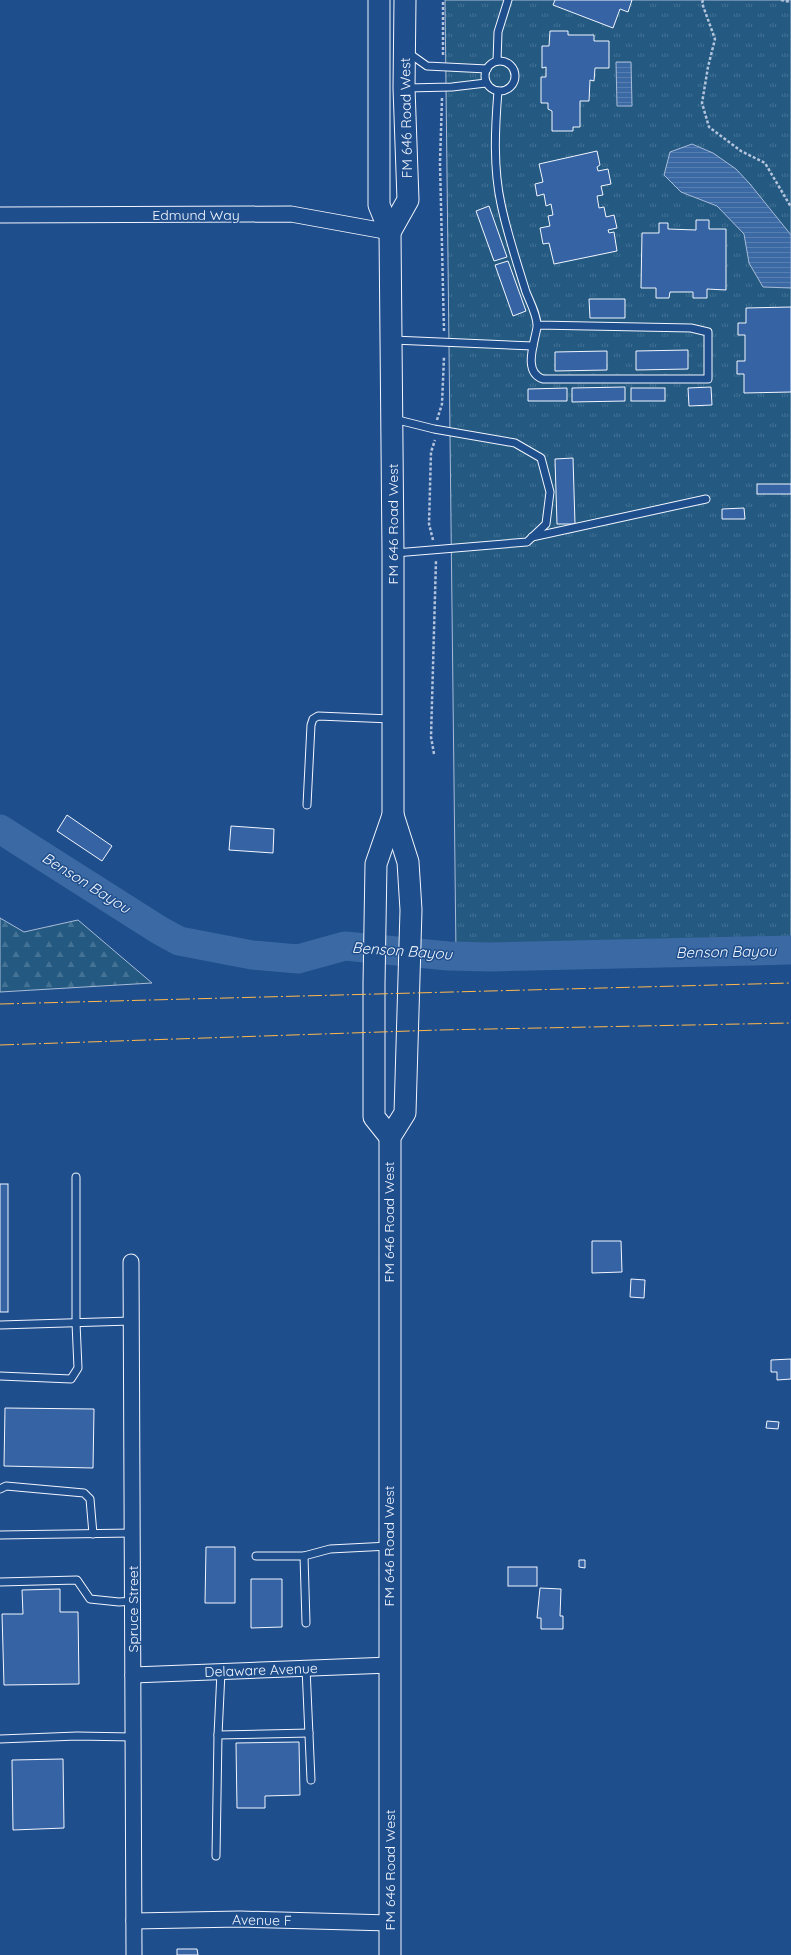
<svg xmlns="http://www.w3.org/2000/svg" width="791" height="1955" viewBox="0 0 791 1955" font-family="Quicksand,sans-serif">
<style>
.grass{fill:url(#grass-tufts);stroke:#a8bbd7}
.forest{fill:url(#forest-firs);stroke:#a8bbd7}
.water{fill:url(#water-rules);stroke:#a8bbd7}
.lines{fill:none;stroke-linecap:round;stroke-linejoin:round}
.river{stroke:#3b69a3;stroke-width:29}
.building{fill:#3563a3;stroke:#f2f6ff}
.lane-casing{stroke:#f2f6ff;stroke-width:9}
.street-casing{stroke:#f2f6ff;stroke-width:17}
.secondary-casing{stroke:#f2f6ff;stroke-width:23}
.path{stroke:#b3c4dc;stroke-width:2.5;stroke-dasharray:3 2;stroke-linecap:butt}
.lane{stroke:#1f4e8c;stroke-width:7}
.street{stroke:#1f4e8c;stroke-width:15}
.secondary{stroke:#1f4e8c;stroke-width:21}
.power{stroke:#ffb74d;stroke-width:1;stroke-dasharray:14 3 2 3;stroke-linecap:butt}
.labels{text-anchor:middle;stroke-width:3;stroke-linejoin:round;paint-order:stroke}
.street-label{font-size:14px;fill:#f2f6ff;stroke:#1f4e8c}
.water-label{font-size:15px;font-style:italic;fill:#f2f6ff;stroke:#1f4e8c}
</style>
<defs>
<pattern id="grass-tufts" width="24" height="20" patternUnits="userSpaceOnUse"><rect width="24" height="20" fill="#245a82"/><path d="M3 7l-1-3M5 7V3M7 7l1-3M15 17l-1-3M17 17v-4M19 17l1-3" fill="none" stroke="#447295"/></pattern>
<pattern id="forest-firs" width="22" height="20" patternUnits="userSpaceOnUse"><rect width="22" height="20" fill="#245a82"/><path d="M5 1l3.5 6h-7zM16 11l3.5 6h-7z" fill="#447295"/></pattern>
<pattern id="water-rules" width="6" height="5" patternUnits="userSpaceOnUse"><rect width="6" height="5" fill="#3b69a3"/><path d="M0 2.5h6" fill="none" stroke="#587fb1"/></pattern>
</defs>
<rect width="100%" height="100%" fill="#1f4e8c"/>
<path class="grass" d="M445 0H791V947L456 955Z"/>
<path class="forest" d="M0 918 24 932 78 920 152 983 0 992Z"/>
<g class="water">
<path d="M616 62H631L632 106H617Z"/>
<path d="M692 144 713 153 736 169 750 184 791 235V288L763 287 749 263 744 234 717 206 681 192 664 175 670 152Z"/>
</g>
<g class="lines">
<path class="river" d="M0 829 159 930 179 941 252 955 298 959 345 946 448 956 490 957 791 950"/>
</g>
<g class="building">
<path d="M555 0H632L628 12 620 9 613 28 553 5Z"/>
<path d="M550 31H568V35H594V41H609V68H595L594 81 590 80 589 101H580V127H573V131H552V111L548 109V103H541V77H546V67L542 68V46H549Z"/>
<path d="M597 151 600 165 597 167 598 171 608 169 611 184 601 186 603 195 597 196 599 208 604 207 606 217 614 215 617 228 608 230 609 233 614 232 617 251 554 264 549 243 543 244 540 228 550 226 548 216 553 215 551 204 546 206 544 194 537 196 535 184 543 182 539 164Z"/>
<path d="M489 206 507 257 494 261 476 211Z"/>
<path d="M696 220H709V229H726V290L707 289V298H693V292H670L669 298H656V288H641L642 233H659V223H668V229L696 230Z"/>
<path d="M508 261 526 311 513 316 495 265Z"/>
<path d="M589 299H625V318H590Z"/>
<path d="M791 307V392L744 393V374H737V361H745V335H738V323H746V308Z"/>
<path d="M688 350V369L636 370V351Z"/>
<path d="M607 351V370L555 371V352Z"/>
<path d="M625 387V401L572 402V388Z"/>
<path d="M711 387 712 405 689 406 688 388Z"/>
<path d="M567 388V401H528V389Z"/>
<rect x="631" y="388" width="34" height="13"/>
<path d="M573 458 575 524H557L555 459Z"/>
<rect x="757" y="484" width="34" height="10"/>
<path d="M744 508 745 519H722V509Z"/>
<path d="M67 815 112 846 102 861 57 831Z"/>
<path d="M231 826 274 829 273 853 229 850Z"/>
<rect x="0" y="1184" width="8" height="128"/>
<path d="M592 1241H621L622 1272 592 1273Z"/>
<path d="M631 1279 645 1280 644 1298 630 1297Z"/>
<path d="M791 1359V1379L777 1380V1372H771V1360Z"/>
<path d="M5 1408 94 1409 93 1468 4 1466Z"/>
<path d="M767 1421 779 1422 778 1429 766 1428Z"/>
<path d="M206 1547H235V1603H205Z"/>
<path d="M579 1560H585V1568L579 1567Z"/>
<rect x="508" y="1567" width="29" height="19"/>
<path d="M251 1579H282V1627L251 1628Z"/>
<path d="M540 1588 561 1589 560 1616H563V1629H541V1618H537Z"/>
<path d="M60 1589V1612H78L79 1684 4 1685 2 1614H23L22 1590Z"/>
<path d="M299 1742 300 1795 265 1796V1808H237L236 1743Z"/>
<path d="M63 1759 64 1828 13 1830 12 1760Z"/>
<path d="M177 1949H197L198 1955H177Z"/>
</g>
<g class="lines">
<g class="lane-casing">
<g id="lane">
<path d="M409 50 410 54 427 66 487 69"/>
<circle cx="500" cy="76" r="15"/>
<path d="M497 61 498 32 508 0"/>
<path d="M406 88 452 87 486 83"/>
<path d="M498 91C495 128 493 167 501 204 507 233 517 263 526 292 530 302 538 317 537 327 535 342 522 372 543 379H708V332L691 328 537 325"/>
<path d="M393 340 533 346"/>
<path d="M394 419 434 429 515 443 541 458 550 492 546 524 527 542 395 553"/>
<path d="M532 537 706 499"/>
<path d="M307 805 311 725 313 719 318 716 391 719"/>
<path d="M0 1325 131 1321"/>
<path d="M0 1376 71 1379 78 1368 76 1323V1177"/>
<path d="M0 1489 6 1486 84 1493 90 1499 93 1534"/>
<path d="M0 1535 132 1533"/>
<path d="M256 1556H304L330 1549 389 1546"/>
<path d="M304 1556 306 1623"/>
<path d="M0 1582 77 1580 90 1599 119 1602 133 1601"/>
<path d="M306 1668 311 1780"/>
<path d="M218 1735 221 1672"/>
<path d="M0 1739 77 1736 133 1737"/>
<path d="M216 1856 218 1735 309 1733"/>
</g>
</g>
<g class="street-casing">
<g id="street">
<path d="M0 215 291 214 390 232"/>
<path d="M131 1262 134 1955"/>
<path d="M133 1675 390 1665"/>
<path d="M134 1921 240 1919 390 1923"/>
</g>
</g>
<g class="secondary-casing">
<g id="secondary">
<path d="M379 0V205L390 232 393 553V815L376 864 374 984V1117L390 1137"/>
<path d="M390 232 408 200 404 88 405 0"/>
<path d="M390 1955V1137L405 1113 411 910 408 862 393 815"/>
</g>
</g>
<g class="path">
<path d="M703 0 702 3 715 39 708 67 702 103 709 127 741 151 765 163 791 207"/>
<path d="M781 0 791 2"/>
<path d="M443 55V0"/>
<path d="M442 98 440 163 444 331"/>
<path d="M437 420 442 404 444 357"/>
<path d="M433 540 429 524 431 452 435 440"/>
<path d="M434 754 431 737 436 560"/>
</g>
<use href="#lane" class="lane"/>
<use href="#street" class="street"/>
<use href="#secondary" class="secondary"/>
<g class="power">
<path d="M0 1004 791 983"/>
<path d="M0 1045 439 1030 791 1023"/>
</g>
</g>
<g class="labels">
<g class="street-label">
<text transform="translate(406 118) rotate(-91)" y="5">FM 646 Road West</text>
<text x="196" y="220">Edmund Way</text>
<text transform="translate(393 524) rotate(-90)" y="5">FM 646 Road West</text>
<text transform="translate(389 1222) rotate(-90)" y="5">FM 646 Road West</text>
<text transform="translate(389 1546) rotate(-90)" y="5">FM 646 Road West</text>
<text transform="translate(133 1609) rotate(-90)" y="5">Spruce Street</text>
<text transform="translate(261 1670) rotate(-2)" y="5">Delaware Avenue</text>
<text transform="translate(390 1870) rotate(-90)" y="5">FM 646 Road West</text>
<text transform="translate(262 1920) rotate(1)" y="5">Avenue F</text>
</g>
<g class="water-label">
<text transform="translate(86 883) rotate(32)" y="5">Benson Bayou</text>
<text transform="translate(402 951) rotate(4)" y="5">Benson Bayou</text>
<text transform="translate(726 952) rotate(-1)" y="5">Benson Bayou</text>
</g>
</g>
</svg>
